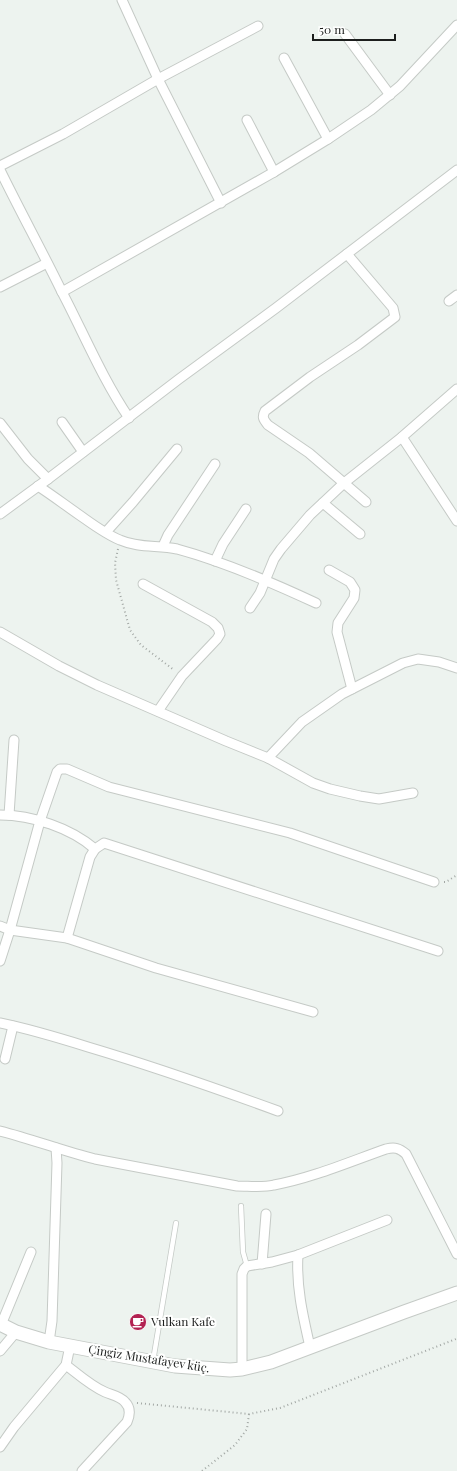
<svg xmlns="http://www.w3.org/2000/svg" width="457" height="1471" viewBox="0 0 457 1471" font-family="'Playfair Display',serif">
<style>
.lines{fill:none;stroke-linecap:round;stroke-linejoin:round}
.lane-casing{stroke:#c5cac6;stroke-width:6}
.street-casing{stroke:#c5cac6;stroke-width:11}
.secondary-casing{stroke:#c5cac6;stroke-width:15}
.path{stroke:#a3a8a5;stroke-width:2;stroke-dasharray:1 3;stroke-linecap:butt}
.lane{stroke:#fff;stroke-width:4.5}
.street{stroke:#fff;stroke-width:9}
.secondary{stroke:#fff;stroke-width:13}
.labels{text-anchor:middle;stroke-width:4;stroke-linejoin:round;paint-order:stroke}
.poi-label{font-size:12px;fill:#1c1e1d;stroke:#fefffe;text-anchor:start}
.street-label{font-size:12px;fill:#1c1e1d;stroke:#fefffe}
</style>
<rect width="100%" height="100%" fill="#edf3ef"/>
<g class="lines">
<g class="lane-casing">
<g id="lane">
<path d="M241 1206 243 1252 247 1266"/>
<path d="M153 1361 176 1223"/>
</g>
</g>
<g class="street-casing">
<g id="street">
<path d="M122 0 158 79 221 203"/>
<path d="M345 34 390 95"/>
<path d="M284 58 328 139"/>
<path d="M247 120 274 172"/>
<path d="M0 166 63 134 158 79 258 26"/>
<path d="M0 170C20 211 42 251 62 292 84 334 102 378 129 418"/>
<path d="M347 254 393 308 395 317 358 345 310 377 265 411C262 417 263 419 268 425L309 453 366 502"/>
<path d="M0 287 47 263"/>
<path d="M62 292 274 172 328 139 371 110 400 86 457 25"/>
<path d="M449 301 457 295"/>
<path d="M62 422 83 452"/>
<path d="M0 423 28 459 48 479"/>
<path d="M402 437 457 521"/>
<path d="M38 486C52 495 65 505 78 514 91 523 105 534 120 540 138 548 158 545 177 549 225 562 271 582 316 603"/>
<path d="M323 503 360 534"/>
<path d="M0 514 48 479 179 379 276 308 457 170"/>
<path d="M106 532 133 502 177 449"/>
<path d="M163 546 168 535 215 464"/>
<path d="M215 561 223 544 246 509"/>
<path d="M329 570 350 582 355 590 354 598 338 623 337 632 352 689"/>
<path d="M143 584 212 622 218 628 220 634 217 639 182 676 158 711"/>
<path d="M250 608 260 593 274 559 281 549 310 515 344 483 402 437 457 389"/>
<path d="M0 632 59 666 97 685 226 741 268 758 313 783 330 789 360 796 379 799 413 793"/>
<path d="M268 758 302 722 342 694 403 663 418 659 439 662 457 668"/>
<path d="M0 815C32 815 71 828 95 849L104 843 438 951"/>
<path d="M9 815 14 740"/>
<path d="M0 926 10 930 67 938 156 968 313 1012"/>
<path d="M67 938 90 857 95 849"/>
<path d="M0 961 10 930 40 821 57 772 60 769H67L109 787 290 833 434 882"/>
<path d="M0 1023C30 1029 59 1038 88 1047 152 1066 215 1088 278 1111"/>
<path d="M5 1059 13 1026"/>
<path d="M0 1131C32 1139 63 1151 95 1159L237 1186C249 1186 262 1188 274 1185 312 1178 349 1162 386 1149 395 1147 399 1148 406 1154L457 1254"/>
<path d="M298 1255C296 1287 303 1316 310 1347"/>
<path d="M262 1264 266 1214"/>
<path d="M1 1325 31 1252"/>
<path d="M49 1342 52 1321 57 1163 56 1148"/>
<path d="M0 1351 16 1332"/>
<path d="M66 1365C79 1375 91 1386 105 1392 112 1395 120 1396 125 1402 131 1408 130 1415 127 1422L82 1471"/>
<path d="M242 1369V1274L244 1269 247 1266 272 1262 298 1255 387 1220"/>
<path d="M0 1447 14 1427 66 1365 70 1346"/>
</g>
</g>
<g class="secondary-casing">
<path id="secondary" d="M0 1324 16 1332 49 1342 175 1366 230 1370 242 1369 271 1362 404 1312 457 1293"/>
</g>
<g class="path">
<path d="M118 549 115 563 116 580 130 630 141 645 174 670"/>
<path d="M444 882H446L457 875"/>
<path d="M137 1403 249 1414 280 1408 456 1339"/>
<path d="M202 1471 235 1445 247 1429 249 1414"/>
</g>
<use href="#lane" class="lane"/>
<use href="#street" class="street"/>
<use href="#secondary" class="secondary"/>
</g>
<defs>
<g id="cafe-disc" transform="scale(0.9)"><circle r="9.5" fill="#b22252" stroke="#fefffe"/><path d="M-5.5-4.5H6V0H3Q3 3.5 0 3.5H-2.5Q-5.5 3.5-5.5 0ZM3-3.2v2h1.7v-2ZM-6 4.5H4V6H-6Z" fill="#fff"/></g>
</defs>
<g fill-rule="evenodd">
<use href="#cafe-disc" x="138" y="1322"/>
</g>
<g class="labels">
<g class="poi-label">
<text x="151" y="1326">Vulkan Kafe</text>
</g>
<g class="street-label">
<text transform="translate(149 1359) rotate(9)" y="4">Çingiz Mustafayev küç.</text>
</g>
</g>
<path d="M313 34v6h82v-6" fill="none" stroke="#1c1e1d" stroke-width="2"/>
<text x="319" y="34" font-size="12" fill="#1c1e1d" stroke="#fefffe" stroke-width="3" paint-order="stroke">50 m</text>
</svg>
